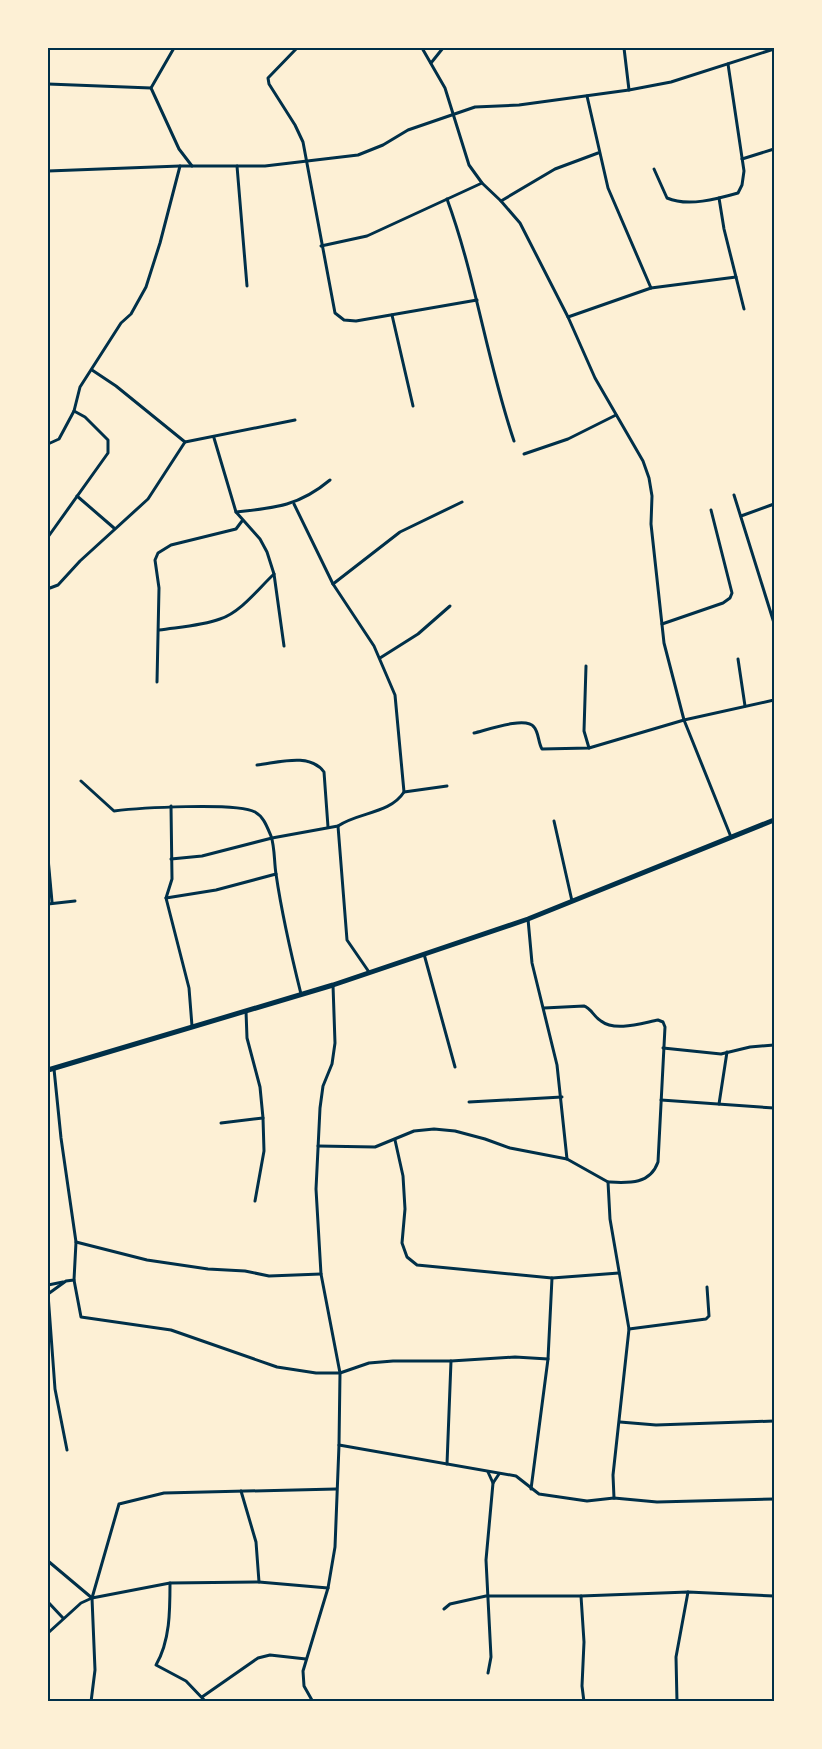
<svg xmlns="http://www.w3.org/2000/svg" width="822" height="1749" viewBox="0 0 822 1749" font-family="Lato,sans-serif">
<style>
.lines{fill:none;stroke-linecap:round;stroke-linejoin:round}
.minor{stroke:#003049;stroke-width:3}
.trunk{stroke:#003049;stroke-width:5}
.neatline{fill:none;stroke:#003049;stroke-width:2}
</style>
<rect width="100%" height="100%" fill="#fdf0d5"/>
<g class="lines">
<g class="minor">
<path d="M174 48 151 88 179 149 192 166"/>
<path d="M297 48 268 78 269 84 295 125 303 142 335 313 344 320 356 321 477 300"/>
<path d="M422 48 445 88 469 165 482 183 501 201 520 223 568 317 595 378 643 461 649 478 652 496 651 524 664 643 684 720 731 837"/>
<path d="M624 48 629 90"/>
<path d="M431 63 443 48"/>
<path d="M48 84 151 88"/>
<path d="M587 96 608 188 651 288"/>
<path d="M742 159 774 149"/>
<path d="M237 166 247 286"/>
<path d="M654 169 667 198C688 207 717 199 738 193L742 185 744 171 728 64"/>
<path d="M48 171 180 166H265L358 155 383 145 408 130 475 107 519 105 629 90 671 82 774 49"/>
<path d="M719 198 724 229 744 309"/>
<path d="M447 199C476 278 487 362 514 441"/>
<path d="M501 201 555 169 598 153"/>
<path d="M321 246 367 236 482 183"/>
<path d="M392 315 413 406"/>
<path d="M568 317 651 288 736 277"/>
<path d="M92 370 116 386 185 442"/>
<path d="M214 438 236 512 260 539 267 552 274 574 284 646"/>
<path d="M48 444 59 439 74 411 80 387 121 323 131 314 146 287 160 243 180 166"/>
<path d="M524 454 568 439 616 415"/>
<path d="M734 495 774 623"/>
<path d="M77 496 114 528"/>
<path d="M236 512C275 508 299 506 330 480"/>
<path d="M741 516 774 504"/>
<path d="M48 537 108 453V440L85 417 74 411"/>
<path d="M333 584 400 532 462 502"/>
<path d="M48 587 50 588 58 585 80 561 148 499 185 442 295 420"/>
<path d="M662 624 723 603 730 598 732 593 711 510"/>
<path d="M159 630C179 627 201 626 220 619 241 612 258 589 274 574"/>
<path d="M380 658 418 634 450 606"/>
<path d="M738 659 745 706"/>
<path d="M586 666 584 731 589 748"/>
<path d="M157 682 159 588 155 560 158 553 171 545 236 529 242 521"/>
<path d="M474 733C487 730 526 716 534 727 539 733 538 742 542 749L589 748 684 720 774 700"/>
<path d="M257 765C277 763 310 752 324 772L328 827"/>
<path d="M81 781 114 811C137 808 237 802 255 812 264 817 267 827 271 836 275 848 274 862 276 874 282 915 291 954 301 994"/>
<path d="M404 792 447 786"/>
<path d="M171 806 172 879 166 898 189 988 192 1026"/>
<path d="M554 821 572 901"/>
<path d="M338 826 347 940 369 972"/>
<path d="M48 858 52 902"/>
<path d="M171 859 202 856 272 838 338 826C358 812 390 814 404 792L395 695 374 646 333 584 294 504"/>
<path d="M166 898 216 890 276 874"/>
<path d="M48 904 75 901"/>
<path d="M528 919 532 963 557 1065 567 1159"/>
<path d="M424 954 455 1067"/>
<path d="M544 1008 584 1006C591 1008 594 1017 601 1021 615 1032 642 1023 658 1020L663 1022 665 1027 658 1162C650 1185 628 1183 608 1182"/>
<path d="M246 1011 247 1038 260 1087 263 1118 264 1151 255 1201"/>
<path d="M663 1048 721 1054 750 1047 774 1045"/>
<path d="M54 1069 61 1138 76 1242 74 1280 66 1281 48 1294 55 1389 67 1450"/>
<path d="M661 1100 774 1108"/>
<path d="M469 1102 562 1097"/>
<path d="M719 1104 727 1052"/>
<path d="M221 1123 263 1118"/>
<path d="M395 1140 403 1176 405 1209 402 1243 407 1257 417 1265 552 1278 619 1273"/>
<path d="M318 1146 375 1147 414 1131 434 1129 455 1131 485 1139 510 1148 567 1159 608 1182 610 1219 629 1329 613 1475 614 1498"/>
<path d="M76 1242 147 1260 208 1269 245 1271 269 1276 321 1274"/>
<path d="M774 1278V1289"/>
<path d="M74 1280 81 1317 171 1330 277 1367 316 1373H340L369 1363 393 1361H451L515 1357 548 1359"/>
<path d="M48 1285 63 1282"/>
<path d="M629 1329 706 1319 709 1316 707 1287"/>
<path d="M620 1422 656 1425 774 1421"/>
<path d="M339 1445 516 1476 539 1494 587 1501 614 1498 657 1502 774 1499"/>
<path d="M447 1464 451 1361"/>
<path d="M488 1472 493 1483"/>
<path d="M531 1489 548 1359 552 1278"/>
<path d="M241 1491 256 1542 259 1582"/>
<path d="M48 1561 92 1598 170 1583 259 1582 328 1588"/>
<path d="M170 1583C170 1611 170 1641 156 1665L186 1681 206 1702"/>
<path d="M581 1596 584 1642 582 1686 584 1702"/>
<path d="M48 1602 63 1618"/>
<path d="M444 1609 450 1604 486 1596H581L688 1592 774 1596"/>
<path d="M48 1633 81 1603 92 1598"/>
<path d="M488 1673 491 1657 486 1560 493 1483 499 1474"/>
<path d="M202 1697 258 1658 270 1655 306 1659"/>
<path d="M91 1702 95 1670 92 1598 119 1504 164 1493 336 1489"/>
<path d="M313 1702 304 1686 303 1671 328 1588 335 1547 339 1445 340 1373 321 1274 316 1189 320 1108 323 1086 332 1064 335 1043 333 985"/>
<path d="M677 1702 676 1657 688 1592"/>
</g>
<path class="trunk" d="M48 1070 333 985 528 919 774 820"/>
</g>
<rect width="822" height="1749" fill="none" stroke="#fdf0d5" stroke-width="98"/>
<rect x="49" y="49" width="724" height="1651" class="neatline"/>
</svg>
